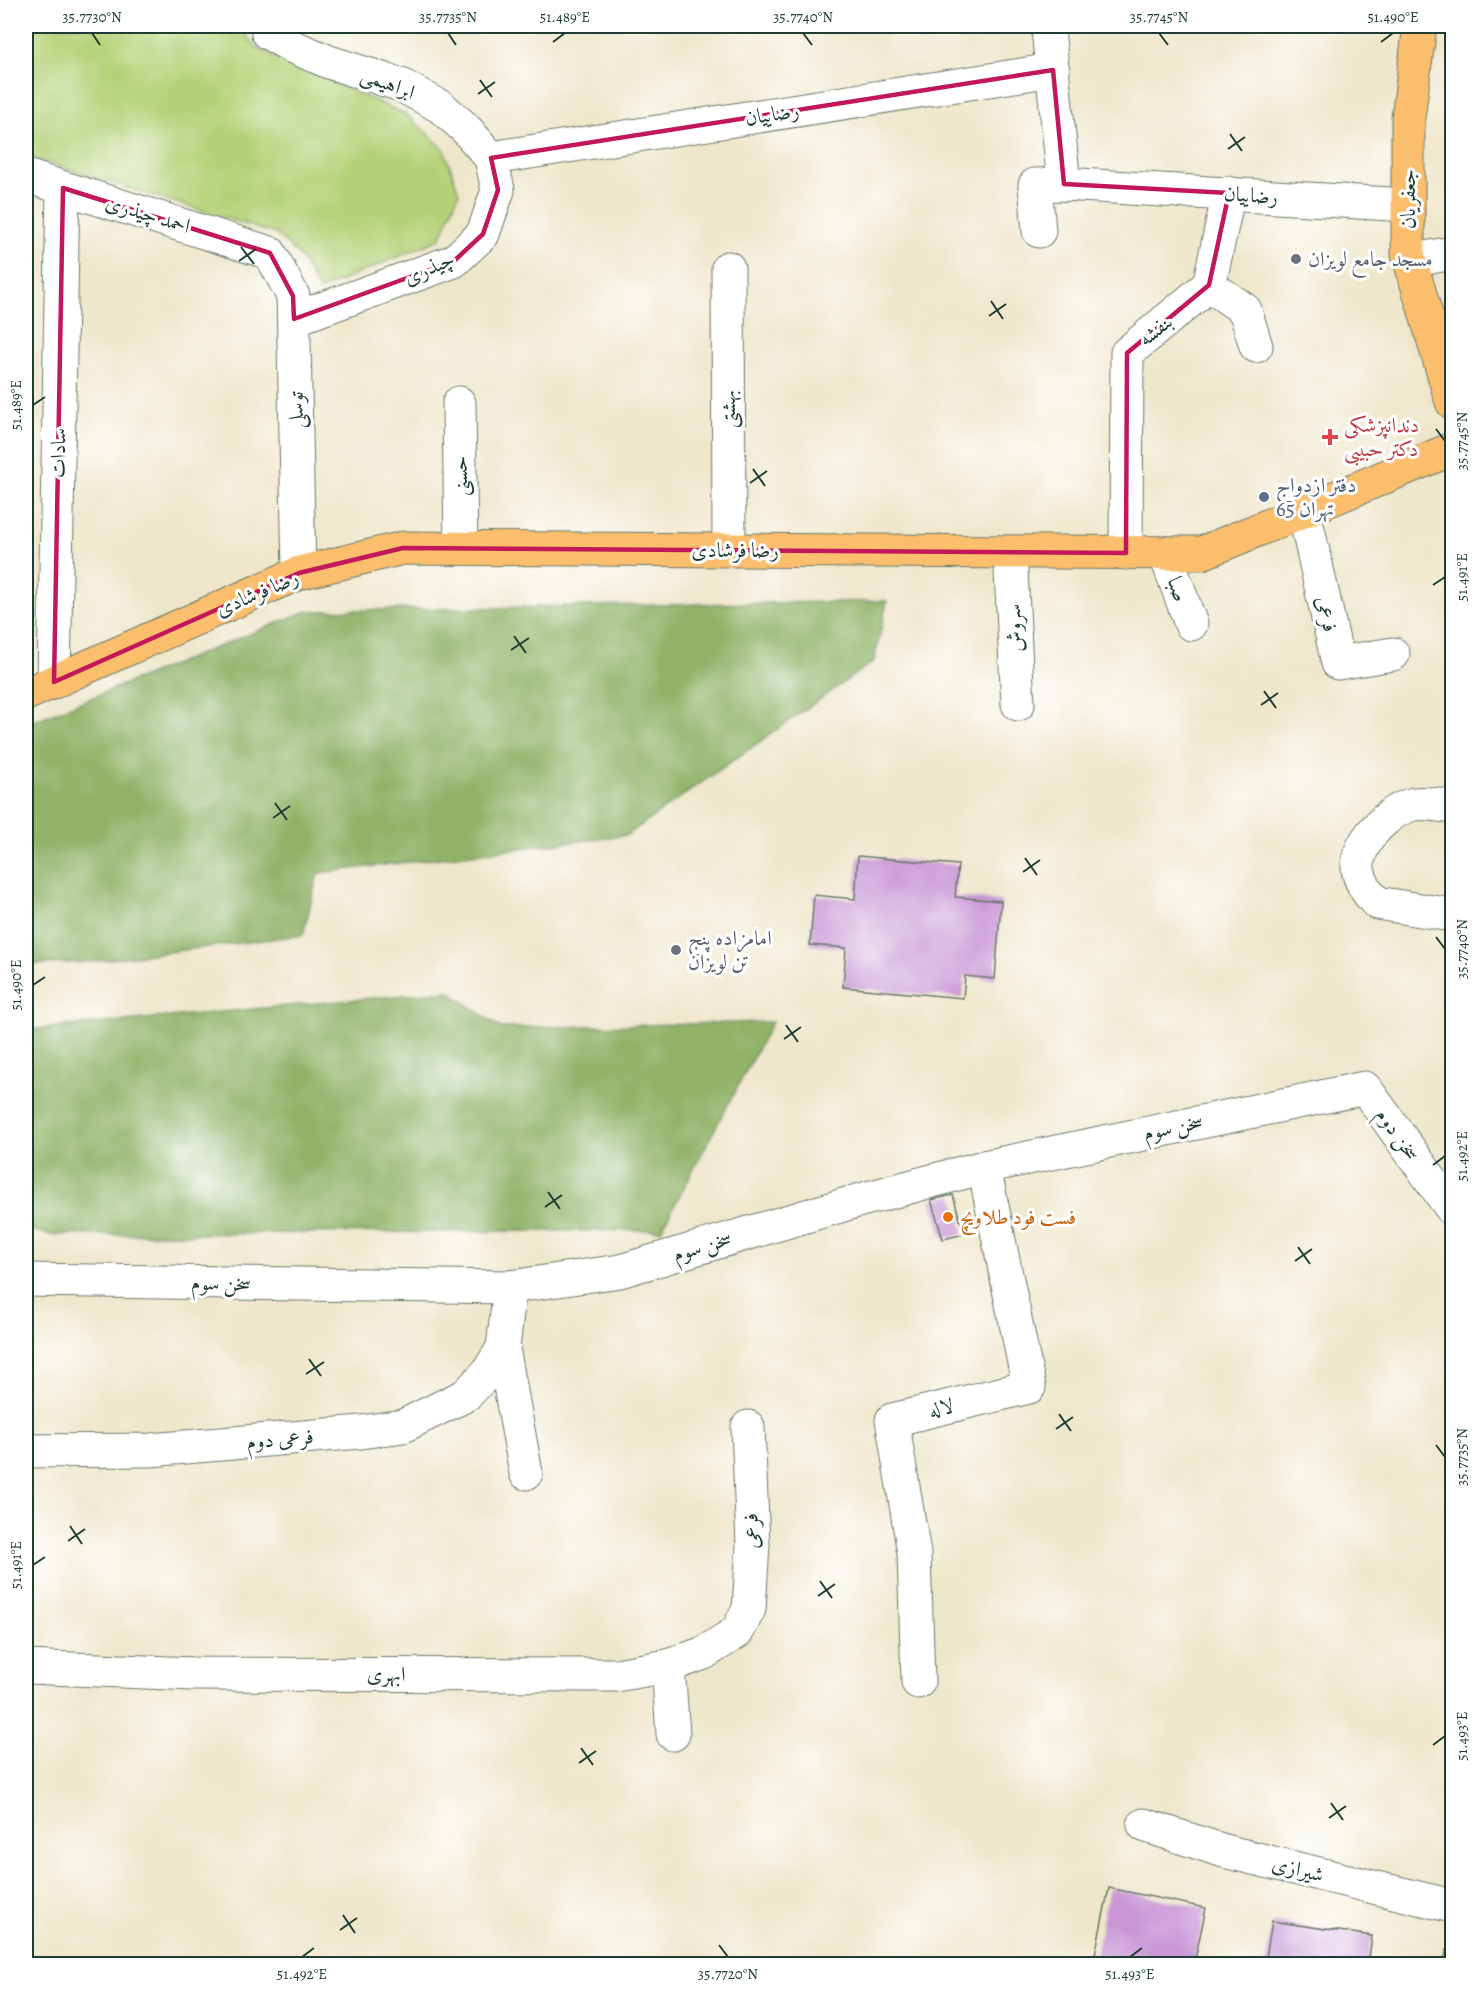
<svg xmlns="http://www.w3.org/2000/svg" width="1478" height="1990" viewBox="0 0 1478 1990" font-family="Alegreya,Amiri,serif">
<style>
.green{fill:#b5d177;stroke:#6a8756;stroke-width:1.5}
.forest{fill:#90b368;stroke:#58784e;stroke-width:1.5}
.building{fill:#c896d5}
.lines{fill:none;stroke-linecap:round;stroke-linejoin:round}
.minor-casing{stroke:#687869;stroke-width:35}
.major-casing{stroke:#687869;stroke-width:35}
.minor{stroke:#fff;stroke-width:33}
.major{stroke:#fabe6d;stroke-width:33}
.marked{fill:none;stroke:#c2185b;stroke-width:4.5;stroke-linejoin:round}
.ticks{fill:none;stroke:#1f3d34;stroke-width:2}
.worship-dot{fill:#6b7280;stroke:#fff;stroke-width:2}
.health-dot{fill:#e0444e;stroke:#fff;stroke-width:2}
.service-dot{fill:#5c6f8a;stroke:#fff;stroke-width:2}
.food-dot{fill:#e8710a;stroke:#fff;stroke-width:2}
.labels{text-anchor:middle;stroke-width:6;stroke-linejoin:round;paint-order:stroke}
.street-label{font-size:21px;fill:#1f3d34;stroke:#fff}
.worship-label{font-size:21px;fill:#5b616d;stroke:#fff;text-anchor:start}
.health-label{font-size:21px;fill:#be3a42;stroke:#fff;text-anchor:start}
.service-label{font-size:21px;fill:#4e5e75;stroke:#fff;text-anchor:start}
.food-label{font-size:21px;fill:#c56008;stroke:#fff;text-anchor:start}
.neatline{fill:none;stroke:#1f3d34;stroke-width:2}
.ticks-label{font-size:15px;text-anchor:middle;fill:#1f3d34}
</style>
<rect width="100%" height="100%" fill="#fff"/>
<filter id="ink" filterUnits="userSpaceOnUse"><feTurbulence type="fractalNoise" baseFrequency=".0167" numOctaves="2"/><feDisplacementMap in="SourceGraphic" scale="12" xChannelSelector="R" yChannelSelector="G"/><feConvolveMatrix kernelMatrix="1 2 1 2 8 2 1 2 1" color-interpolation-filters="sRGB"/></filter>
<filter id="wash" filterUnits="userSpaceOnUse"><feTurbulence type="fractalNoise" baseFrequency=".008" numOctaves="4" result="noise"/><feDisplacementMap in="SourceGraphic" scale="24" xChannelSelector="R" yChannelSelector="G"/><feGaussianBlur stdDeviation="1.35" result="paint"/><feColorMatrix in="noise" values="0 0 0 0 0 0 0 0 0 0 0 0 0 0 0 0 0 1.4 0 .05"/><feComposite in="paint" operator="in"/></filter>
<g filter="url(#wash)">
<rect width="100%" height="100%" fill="#efe7cb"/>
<path class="green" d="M26 26H238L258 49 407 115 444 149 459 193 440 239 319 290 301 258 276 234 26 156Z"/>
<g class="forest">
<path d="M887 601 874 661 627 835 318 873 303 935 88 962 26 965V724L307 611Z"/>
<path d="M449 991 501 1028 772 1022 661 1230 51 1235 26 1229V1030Z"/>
</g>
<g id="blocks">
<g class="building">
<path d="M858 856 958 865 955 897 1001 901 995 979 965 976 963 998 843 987 846 948 810 945 814 895 855 899Z"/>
<path d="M953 1195 964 1234 943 1239 931 1200Z"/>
<path d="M1109 1888 1206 1908 1194 1964H1093Z"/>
<path d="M1272 1921 1372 1936 1368 1964H1265Z"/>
<path d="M1447 1950 1452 1951V1964H1442Z"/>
</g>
</g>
</g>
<g filter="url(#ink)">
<use href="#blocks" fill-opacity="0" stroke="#687869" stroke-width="1.5"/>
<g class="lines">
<g class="minor-casing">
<g id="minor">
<path d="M1048 29 1064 184"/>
<path d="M268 33 291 46 329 62 401 85 441 107 465 128 491 158 498 190 483 234 454 261 294 319"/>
<path d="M491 158 1053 70"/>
<path d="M26 176 270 253 293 296 299 573"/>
<path d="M1039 231 1035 185 1064 184 1407 205"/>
<path d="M1410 261 1452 253"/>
<path d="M728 268 729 550"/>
<path d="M1209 285 1245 310 1256 346"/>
<path d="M459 403 461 548"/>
<path d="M1304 511 1338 663 1393 654"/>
<path d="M1010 552 1018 704"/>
<path d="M1126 553 1127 353 1209 285 1229 193"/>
<path d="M1165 553 1191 624"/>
<path d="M54 682 63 188"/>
<path d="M1452 807C1440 806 1422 801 1410 805 1389 812 1365 835 1359 857 1354 873 1366 892 1377 903L1452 915"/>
<path d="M26 1280 510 1287 620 1271 857 1201 984 1167 1365 1088 1452 1209"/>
<path d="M503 1348 526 1473"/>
<path d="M26 1451 150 1450 361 1432 403 1426 466 1395 488 1372 503 1348 510 1287"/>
<path d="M668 1666 673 1734"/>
<path d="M26 1667 193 1674 616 1675 668 1666 704 1653 737 1632 749 1609 753 1545 748 1427"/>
<path d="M918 1682 914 1553 892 1420 1029 1387 984 1167"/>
<path d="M1144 1825 1224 1851 1452 1906"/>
</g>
</g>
<g class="major-casing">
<g id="major">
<path d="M1420 26 1408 118V254L1452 402"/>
<path d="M26 694 299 573 403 548 1202 553 1452 449"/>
</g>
</g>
<use href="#minor" class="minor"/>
<use href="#major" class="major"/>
</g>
</g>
<path class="marked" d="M1053 70 1064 184 1229 193 1209 285 1127 353 1126 553 403 548 299 573 54 682 63 188 270 253 293 296 294 319 454 261 483 234 498 190 491 158Z"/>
<path class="ticks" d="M92 33 100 45M448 33 456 45M803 33 812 45M1159 33 1168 45M553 42 565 33M1381 42 1393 33M480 80 492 97M478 94 495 82M1230 134 1242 151M1228 149 1245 137M241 247 254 264M239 261 256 249M991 301 1003 319M989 316 1006 304M33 405 45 397M1436 429 1445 441M753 469 765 486M750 483 767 471M1433 585 1445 577M514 636 526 653M511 650 529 638M1264 691 1276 708M1261 705 1278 693M275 803 287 820M273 818 290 806M1025 858 1037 875M1023 872 1040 860M1436 937 1445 949M33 985 45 977M786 1025 798 1042M784 1039 801 1027M1433 1165 1445 1156M548 1192 560 1209M545 1207 562 1195M1298 1247 1310 1264M1295 1261 1312 1249M309 1359 321 1376M306 1374 324 1362M1059 1414 1071 1431M1056 1429 1073 1417M1436 1445 1445 1457M70 1526 82 1544M68 1541 85 1529M33 1565 45 1557M820 1581 832 1598M818 1596 835 1584M1433 1745 1445 1736M581 1748 593 1765M579 1763 596 1751M1331 1803 1343 1820M1329 1818 1346 1806M343 1915 355 1933M340 1930 357 1918M719 1945 728 1957M302 1957 314 1948M1130 1957 1142 1948"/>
<g class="worship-dot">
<circle cx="1296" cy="259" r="6"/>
<circle cx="676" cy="950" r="6"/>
</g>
<path class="health-dot" d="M1327 428h6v6h6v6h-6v6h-6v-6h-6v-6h6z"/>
<circle class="service-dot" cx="1264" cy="497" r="6"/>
<circle class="food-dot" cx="948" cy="1217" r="6"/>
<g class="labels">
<g class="street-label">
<text transform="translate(388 83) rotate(21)" y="7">ابراهیمی</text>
<text transform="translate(772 114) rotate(-9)" y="7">رضاییان</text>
<text transform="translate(1251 195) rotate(4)" y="7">رضاییان</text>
<text transform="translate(1408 199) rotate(-90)" y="7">جعفریان</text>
<text transform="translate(148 214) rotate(17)" y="7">احمد چیذری</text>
<text transform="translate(429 268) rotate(-24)" y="7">چیذری</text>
<text transform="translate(1155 330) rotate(-39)" y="7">بنفشه</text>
<text transform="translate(728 409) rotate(-90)" y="7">بهشتی</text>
<text transform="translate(296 410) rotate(-91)" y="7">توسلی</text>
<text transform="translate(58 453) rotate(-89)" y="7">سادات</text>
<text transform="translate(460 476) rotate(-91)" y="7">حسنی</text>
<text x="735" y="557">رضا فرشادی</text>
<text transform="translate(1178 589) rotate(70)" y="7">صبا</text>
<text transform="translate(257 593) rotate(-23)" y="7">رضا فرشادی</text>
<text transform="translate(1327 614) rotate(77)" y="7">فرعی</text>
<text transform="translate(1014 628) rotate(-93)" y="7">سروش</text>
<text transform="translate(1173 1127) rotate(-12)" y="7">سخن سوم</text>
<text transform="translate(1398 1134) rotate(54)" y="7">سخن دوم</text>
<text transform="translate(702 1246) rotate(-17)" y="7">سخن سوم</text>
<text transform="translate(221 1283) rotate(1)" y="7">سخن سوم</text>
<text transform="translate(941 1408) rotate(-14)" y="7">لاله</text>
<text transform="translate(280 1439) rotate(-5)" y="7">فرعی دوم</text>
<text transform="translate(751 1531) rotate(-92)" y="7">فرعی</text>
<text x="386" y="1681">ابهری</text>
<text transform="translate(1298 1869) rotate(14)" y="7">شیرازی</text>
</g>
<g class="worship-label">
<text x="1308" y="266">مسجد جامع لویزان</text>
<text x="688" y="945">امامزاده پنج<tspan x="688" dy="24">تن لویزان</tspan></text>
</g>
<g class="health-label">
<text x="1344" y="432">دندانپزشکی<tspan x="1344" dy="24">دکتر حبیبی</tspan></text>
</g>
<g class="service-label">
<text x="1276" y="492">دفتر ازدواج<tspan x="1276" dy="24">65 تهران</tspan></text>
</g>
<g class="food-label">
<text x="960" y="1224">فست فود طلاویچ</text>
</g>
</g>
<rect width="1478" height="1990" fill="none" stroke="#fff" stroke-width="66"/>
<rect x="33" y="33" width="1412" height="1924" class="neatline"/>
<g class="ticks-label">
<text x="92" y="22">35.7730°N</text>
<text x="448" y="22">35.7735°N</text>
<text x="565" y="22">51.489°E</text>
<text x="803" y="22">35.7740°N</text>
<text x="1159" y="22">35.7745°N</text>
<text x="1393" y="22">51.490°E</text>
<text transform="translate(16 405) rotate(-90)" y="5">51.489°E</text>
<text transform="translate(1462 441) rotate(-90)" y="5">35.7745°N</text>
<text transform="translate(1462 577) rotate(-90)" y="5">51.491°E</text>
<text transform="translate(1462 949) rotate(-90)" y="5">35.7740°N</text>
<text transform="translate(16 985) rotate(-90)" y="5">51.490°E</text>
<text transform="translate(1462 1156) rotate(-90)" y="5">51.492°E</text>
<text transform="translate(1462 1457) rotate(-90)" y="5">35.7735°N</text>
<text transform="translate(16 1565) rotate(-90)" y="5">51.491°E</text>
<text transform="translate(1462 1736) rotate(-90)" y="5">51.493°E</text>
<text x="302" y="1979">51.492°E</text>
<text x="728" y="1979">35.7720°N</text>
<text x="1130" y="1979">51.493°E</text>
</g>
</svg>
